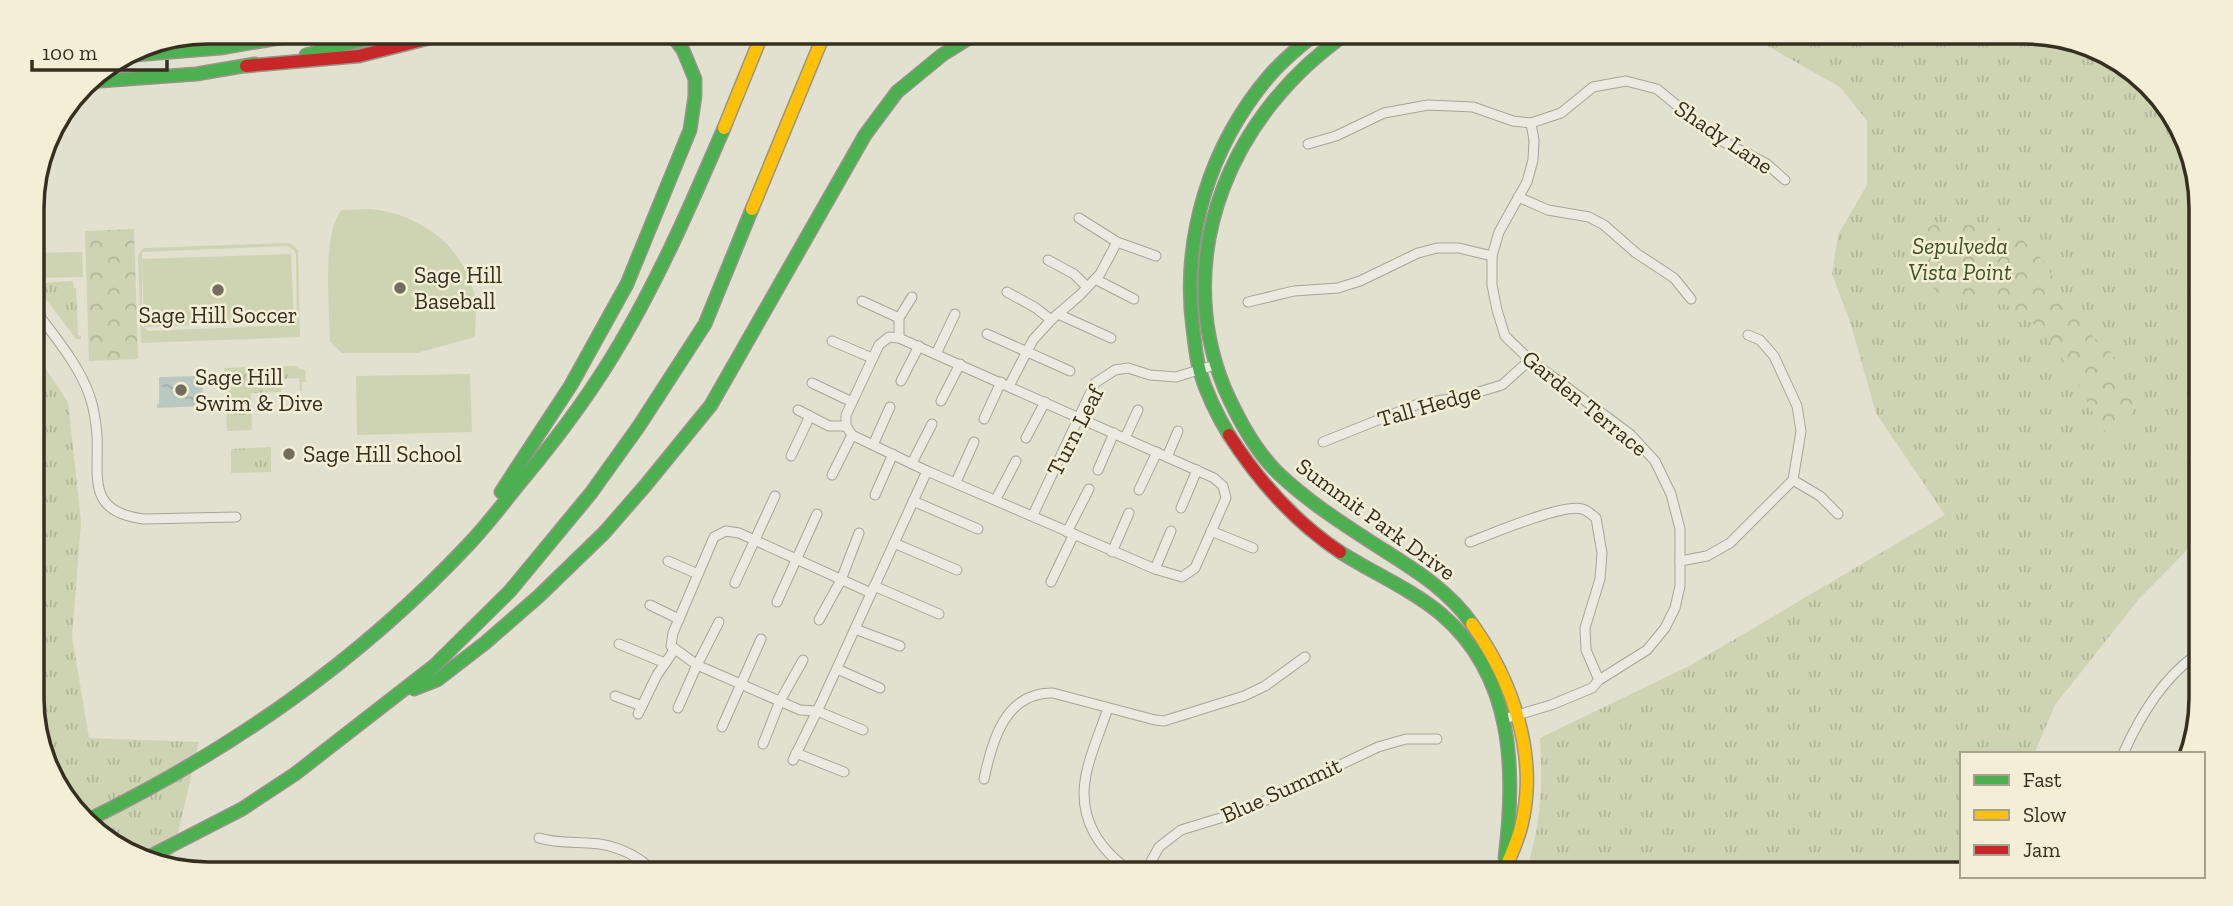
<svg xmlns="http://www.w3.org/2000/svg" width="2233" height="906" viewBox="0 0 2233 906" font-family="'Zilla Slab',serif">
<style>
.grass{fill:url(#grass-tufts)}
.park{fill:url(#park-crowns)}
.pitch{fill:#cdd3b3;fill-rule:evenodd}
.water{fill:url(#water-ripples)}
.lines{fill:none;stroke-linecap:round;stroke-linejoin:round}
.street-casing{stroke:#a8a598;stroke-width:11}
.fast-casing{stroke:#979488;stroke-width:15}
.slow-casing{stroke:#979488;stroke-width:15}
.jam-casing{stroke:#979488;stroke-width:15}
.street{stroke:#ebeae0;stroke-width:9}
.fast{stroke:#4caf50;stroke-width:12}
.slow{stroke:#ffc107;stroke-width:12}
.jam{stroke:#c62828;stroke-width:12}
.poi-dot{fill:#726d5d;stroke:#f3efd6;stroke-width:2.5}
.labels{text-anchor:middle;stroke-width:5;stroke-linejoin:round;paint-order:stroke}
.street-label{font-size:23px;fill:#362f20;stroke:#f3efd6}
.park-label{font-size:23px;font-style:italic;fill:#405129;stroke:#f3efd6}
.poi-label{font-size:23px;fill:#362f20;stroke:#f3efd6;text-anchor:start}
.rim{fill:none;stroke:#362f20;stroke-width:3.5}
</style>
<defs>
<pattern id="grass-tufts" width="24" height="20" patternUnits="userSpaceOnUse" patternTransform="scale(1.75)"><rect width="24" height="20" fill="#cdd3b3"/><path d="M3 7l-1-3M5 7V3M7 7l1-3M15 17l-1-3M17 17v-4M19 17l1-3" fill="none" stroke="#b1b59a"/></pattern>
<pattern id="park-crowns" width="20" height="18" patternUnits="userSpaceOnUse" patternTransform="scale(1.75)"><rect width="20" height="18" fill="#cdd3b3"/><path d="M2 6a3 3 0 1 1 6 0M12 15a3 3 0 1 1 6 0" fill="none" stroke="#b1b59a"/></pattern>
<pattern id="water-ripples" width="26" height="14" patternUnits="userSpaceOnUse" patternTransform="scale(1.75)"><rect width="26" height="14" fill="#b9c9c2"/><path d="M2 4q2-2 4 0t4 0M15 11q2-2 4 0t4 0" fill="none" stroke="#a0ada6"/></pattern>
</defs>
<rect width="100%" height="100%" fill="#e2e0cf"/>
<g class="grass">
<path d="M1752 32H2026L2082 41 2165 100 2200 184 2195 542 2138 600 2055 705 2034 754H1962V874H1532L1526 872C1541 824 1543 788 1540 738L1691 665 1945 515 1876 413 1851 325 1832 274 1838 235 1867 185V121L1840 87 1764 44Z"/>
<path d="M73 281 74 288H76L78 335 81 336V339H76L42 294V283Z"/>
<path d="M33 350 68 402 81 522 72 636 89 738 199 742 170 868 151 865 75 814 35 732Z"/>
<path d="M296 366 299 369 305 370 306 382H302V391H300L299 378 282 379 281 392 251 393 252 430 227 431 224 368Z"/>
<path d="M271 447V472L231 473V449Z"/>
</g>
<g class="park">
<path d="M1939 222 1993 227 2007 230 2023 240 2043 261 2055 281 2062 300 2082 321 2094 338 2109 349 2123 378 2134 386 2137 392V398L2133 410 2121 432 2117 436 2107 435C2084 399 2067 357 2036 326 2022 312 2004 303 1985 297 1973 294 1960 297 1947 295 1922 290 1912 256 1915 234Z"/>
<path d="M134 229 138 359 89 361 85 231Z"/>
</g>
<g class="pitch">
<path d="M370 209C420 214 465 246 475 298 477 311 475 324 475 337L417 353H342L330 342C330 312 321 232 342 210Z"/>
<path d="M286 243 292 244 298 250 300 337 141 343 138 256 142 249 146 248ZM287 246 294 250 296 254 297 320 294 325 148 331 142 326V252Z"/>
<path d="M82 252 83 277 33 278 32 253Z"/>
<path d="M291 254 294 321 144 327 142 259Z"/>
<path d="M470 374 472 432 357 435 356 376Z"/>
</g>
<path class="water" d="M202 376 203 406 157 408V404H159V377Z"/>
<g class="lines">
<g class="street-casing">
<g id="street">
<path d="M1308 144 1336 136 1384 113 1428 105 1473 107 1513 121 1531 123 1561 113 1593 87 1626 81 1657 89 1718 139 1767 164 1785 180"/>
<path d="M1518 197 1548 210 1589 217 1604 225 1636 253 1674 278 1691 299"/>
<path d="M1079 218 1117 242 1156 256"/>
<path d="M1048 260 1074 274 1087 287"/>
<path d="M1095 279 1134 299"/>
<path d="M1007 292 1036 308 1051 320"/>
<path d="M862 301 899 318"/>
<path d="M1248 302 1294 291 1338 288 1360 281 1418 253 1437 248H1459L1492 256"/>
<path d="M33 307C53 335 79 364 90 397 94 409 96 422 97 435 99 478 86 512 144 519L236 517"/>
<path d="M1058 314 1111 338"/>
<path d="M987 334 1070 371"/>
<path d="M889 337 899 338 1214 478 1223 486 1226 498 1195 568 1182 577 1155 569 927 471 852 435 846 426V415L879 345Z"/>
<path d="M899 338V318L912 297"/>
<path d="M832 341 872 358"/>
<path d="M936 354 955 314"/>
<path d="M901 381 919 346"/>
<path d="M812 383 852 402"/>
<path d="M1009 386 1033 340 1051 320 1080 295 1100 274 1117 242"/>
<path d="M941 401 960 364"/>
<path d="M798 410 829 426H846"/>
<path d="M984 419 1001 382"/>
<path d="M1026 438 1045 402"/>
<path d="M1125 438 1138 410"/>
<path d="M1323 442 1418 404 1462 397 1502 385 1530 360"/>
<path d="M873 445 890 407"/>
<path d="M791 456 810 416"/>
<path d="M1167 457 1178 431"/>
<path d="M912 463 932 424"/>
<path d="M1098 470 1114 433"/>
<path d="M832 475 852 435"/>
<path d="M1793 480 1820 496 1838 514"/>
<path d="M956 482 974 442"/>
<path d="M1139 490 1157 452"/>
<path d="M875 495 893 454"/>
<path d="M996 499 1016 461"/>
<path d="M913 501 978 529"/>
<path d="M1181 508 1197 470"/>
<path d="M1033 515 1095 383 1115 370 1128 368 1150 375 1176 377 1215 365"/>
<path d="M1211 531 1253 548"/>
<path d="M1067 532 1089 489"/>
<path d="M1470 542C1491 534 1563 503 1582 509 1587 510 1592 515 1596 518L1602 553 1600 579 1585 628 1586 650 1599 680"/>
<path d="M894 543 957 570"/>
<path d="M1112 552 1129 513"/>
<path d="M668 561 698 574"/>
<path d="M1680 561 1707 556 1730 543 1793 480 1801 431 1797 406 1774 356 1760 340 1748 335"/>
<path d="M1155 569 1171 531"/>
<path d="M1051 582 1074 534"/>
<path d="M735 583 775 496"/>
<path d="M874 586 939 614"/>
<path d="M777 602 817 514"/>
<path d="M650 605 679 619"/>
<path d="M819 620 841 580 859 533"/>
<path d="M855 629 900 646"/>
<path d="M619 644 665 663"/>
<path d="M837 669 880 688"/>
<path d="M615 696 642 706"/>
<path d="M678 708 697 665 719 622"/>
<path d="M1108 708C1101 730 1090 753 1086 775 1077 819 1100 852 1135 874"/>
<path d="M638 714 657 675 675 649"/>
<path d="M1504 719 1551 705 1592 688 1599 680 1647 650 1665 628 1675 608 1680 586V529L1671 494 1655 461 1630 434 1530 360 1505 336 1497 310 1492 285V256L1499 232 1527 182 1533 160 1534 140 1531 123"/>
<path d="M722 727 761 639"/>
<path d="M863 730 817 711 800 710 697 665 671 646 673 633 714 537 726 531 739 533 871 593"/>
<path d="M763 744 780 701 803 660"/>
<path d="M796 753 844 772"/>
<path d="M2123 754C2139 718 2161 681 2193 657"/>
<path d="M793 760 821 703 927 471"/>
<path d="M984 779C992 741 1005 692 1053 693L1155 720 1164 721 1244 696 1265 686 1305 657"/>
<path d="M539 838C556 843 571 842 588 843 616 844 638 855 657 874"/>
<path d="M1144 874 1159 847 1181 830 1243 811 1378 747 1406 739H1437"/>
</g>
</g>
<g class="fast-casing">
<g id="fast">
<path d="M1349 32C1234 110 1170 252 1224 387 1237 417 1253 448 1277 472 1306 500 1340 522 1374 544 1410 567 1447 588 1472 624"/>
<path d="M306 55 393 32"/>
<path d="M122 56 220 48 316 32"/>
<path d="M86 82 196 74 255 64"/>
<path d="M1229 435C1217 415 1207 394 1200 372 1196 358 1195 343 1193 329 1181 238 1210 145 1270 75 1284 59 1301 45 1318 32"/>
<path d="M501 492 571 385 627 284 690 130 695 96V79L683 50 670 32"/>
<path d="M1340 552C1373 573 1411 589 1441 614 1514 676 1516 770 1505 858"/>
<path d="M414 689 437 680 485 643 539 596 604 533 645 486 711 405 865 135 897 92 942 55 979 32"/>
<path d="M86 821C231 750 358 662 469 544 488 524 505 501 523 479 559 436 593 390 621 342 661 274 693 200 724 128"/>
<path d="M143 860 242 809 295 774 434 666 510 591 591 493 639 426 705 324 752 209"/>
</g>
</g>
<g class="slow-casing">
<g id="slow">
<path d="M724 128 763 32"/>
<path d="M752 209 825 32"/>
<path d="M1472 624C1512 680 1538 754 1522 823 1518 841 1510 857 1503 874"/>
</g>
</g>
<g class="jam-casing">
<g id="jam">
<path d="M246 66 359 56 454 32"/>
<path d="M1229 435C1258 480 1295 522 1340 552"/>
</g>
</g>
<use href="#street" class="street"/>
<use href="#fast" class="fast"/>
<use href="#slow" class="slow"/>
<use href="#jam" class="jam"/>
</g>
<g class="poi-dot">
<circle cx="400" cy="288" r="7"/>
<circle cx="218" cy="290" r="7"/>
<circle cx="181" cy="390" r="7"/>
<circle cx="289" cy="454" r="7"/>
</g>
<g class="labels">
<g class="street-label">
<text transform="translate(1724 137) rotate(34)" y="8">Shady Lane</text>
<text transform="translate(1585 403) rotate(39)" y="8">Garden Terrace</text>
<text transform="translate(1429 405) rotate(-16)" y="8">Tall Hedge</text>
<text transform="translate(1075 431) rotate(-63)" y="8">Turn Leaf</text>
<text transform="translate(1376 519) rotate(36)" y="8">Summit Park Drive</text>
<text transform="translate(1281 790) rotate(-24)" y="8">Blue Summit</text>
</g>
<g class="park-label">
<text x="1960" y="254">Sepulveda<tspan x="1960" dy="26">Vista Point</tspan></text>
</g>
<g class="poi-label">
<text x="414" y="283">Sage Hill<tspan x="414" dy="26">Baseball</tspan></text>
<text x="218" y="323" text-anchor="middle">Sage Hill Soccer</text>
<text x="195" y="385">Sage Hill<tspan x="195" dy="26">Swim &amp; Dive</tspan></text>
<text x="303" y="462">Sage Hill School</text>
</g>
</g>
<path d="M0 0H2233V906H0ZM208 44H2025A164 164 0 0 1 2189 208V698A164 164 0 0 1 2025 862H208A164 164 0 0 1 44 698V208A164 164 0 0 1 208 44Z" fill="#f3efd6" fill-rule="evenodd"/>
<path class="rim" d="M208 44H2025A164 164 0 0 1 2189 208V698A164 164 0 0 1 2025 862H208A164 164 0 0 1 44 698V208A164 164 0 0 1 208 44Z"/>
<rect x="1960" y="752" width="245" height="126" fill="#f3efd6" stroke="#a7a28d" stroke-width="2"/>
<rect x="1974" y="775" width="35" height="10" fill="#4caf50" stroke="#a7a28d" stroke-width="2"/>
<text x="2023" y="787" font-size="21" fill="#362f20">Fast</text>
<rect x="1974" y="810" width="35" height="10" fill="#ffc107" stroke="#a7a28d" stroke-width="2"/>
<text x="2023" y="822" font-size="21" fill="#362f20">Slow</text>
<rect x="1974" y="845" width="35" height="10" fill="#c62828" stroke="#a7a28d" stroke-width="2"/>
<text x="2023" y="857" font-size="21" fill="#362f20">Jam</text>
<path d="M32 60v10h135v-10" fill="none" stroke="#362f20" stroke-width="3.5"/>
<text x="42" y="60" font-size="21" fill="#362f20" stroke="#f3efd6" stroke-width="5" paint-order="stroke">100 m</text>
</svg>
